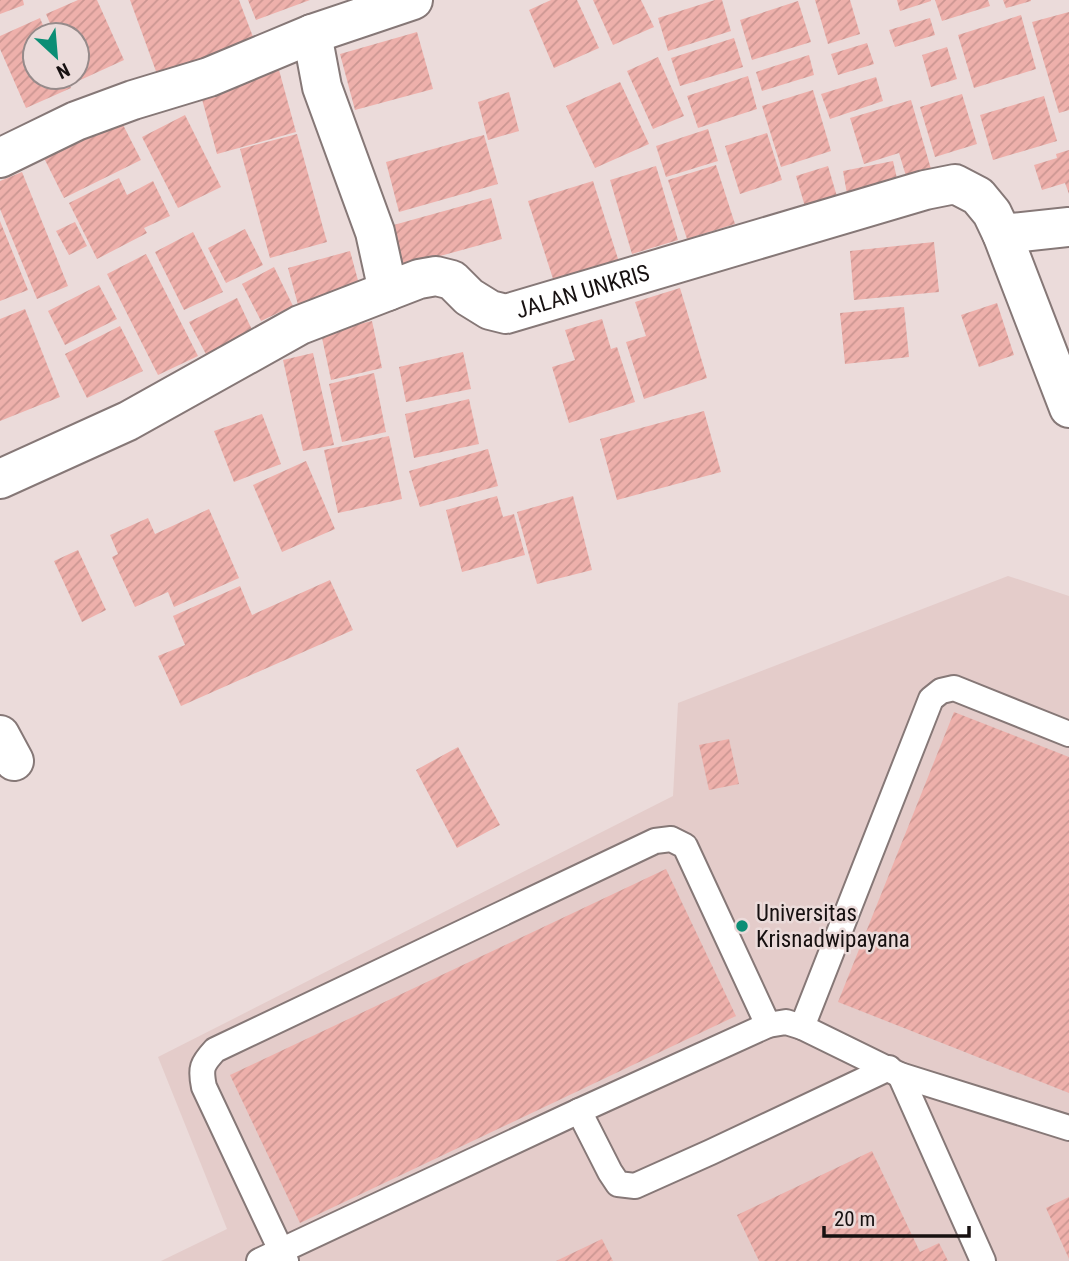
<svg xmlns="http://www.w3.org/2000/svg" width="1069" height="1261" viewBox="0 0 1069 1261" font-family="'Roboto Condensed',sans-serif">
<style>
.built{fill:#e4ccca}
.building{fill:url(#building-hatch)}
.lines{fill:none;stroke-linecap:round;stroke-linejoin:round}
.service-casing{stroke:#867877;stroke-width:28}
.minor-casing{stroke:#867877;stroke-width:42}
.service{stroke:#fff;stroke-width:24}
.minor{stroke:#fff;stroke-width:38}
.poi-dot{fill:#0b8e75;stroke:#ebdbda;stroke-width:2.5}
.labels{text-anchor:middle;stroke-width:5;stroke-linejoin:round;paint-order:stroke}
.street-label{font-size:23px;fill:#171111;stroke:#ebdbda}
.poi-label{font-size:23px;fill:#171111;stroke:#ebdbda;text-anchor:start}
</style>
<defs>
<pattern id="building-hatch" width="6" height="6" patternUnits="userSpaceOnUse" patternTransform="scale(1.75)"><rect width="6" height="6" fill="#eeb0ab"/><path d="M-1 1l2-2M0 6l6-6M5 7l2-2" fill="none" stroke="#cb9692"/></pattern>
</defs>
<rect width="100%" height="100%" fill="#ebdbda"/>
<path class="built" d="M1008 576 1069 596V1261H161L227 1229 158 1057 673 796 678 703Z"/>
<g class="building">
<path d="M0 0H23L24 5 0 14Z"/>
<path d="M78 0H97L124 60 76 82 74 77H77V35H55L46 14Z"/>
<path d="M130 0H239L258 50 161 85Z"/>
<path d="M248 0H310L256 20Z"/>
<path d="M551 0H577L599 48 554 68 529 10Z"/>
<path d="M593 0H641L654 27 613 45Z"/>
<path d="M715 0H722L731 31 668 51 658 18Z"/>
<path d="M815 0H850L860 34 828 44Z"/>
<path d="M897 0H931V1L900 11Z"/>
<path d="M935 0H988L990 6 942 21Z"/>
<path d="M1003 0H1031V1L1006 8Z"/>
<path d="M798 1 811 42 752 60 740 20Z"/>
<path d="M1069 12V110L1059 113 1032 22Z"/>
<path d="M1021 15 1036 69 974 88 958 35Z"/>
<path d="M40 18 47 35H35V77H66L71 88 26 108 0 49V36Z"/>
<path d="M930 18 935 35 895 47 889 30Z"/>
<path d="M417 32 433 89 355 110 340 54Z"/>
<path d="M734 38 743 67 680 86 671 58Z"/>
<path d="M867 43 874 64 838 75 831 54Z"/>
<path d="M947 47 957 79 931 87 922 55Z"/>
<path d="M809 55 814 75 762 91 756 72Z"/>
<path d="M658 57 684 116 653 129 627 71Z"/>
<path d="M279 70 296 132 217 154 200 92Z"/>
<path d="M748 76 757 109 698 128 687 96Z"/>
<path d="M876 77 883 101 830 119 821 94Z"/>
<path d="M620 82 649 144 595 168 566 106Z"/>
<path d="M813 90 831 151 781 167 762 106Z"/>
<path d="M509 92 519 131 488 140 478 102Z"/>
<path d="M962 94 977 144 935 157 920 107Z"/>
<path d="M1044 96 1057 141 993 160 980 115Z"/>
<path d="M911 100 931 169 906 176 899 153 864 164 850 118Z"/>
<path d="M185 115 221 187 178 208 142 137Z"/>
<path d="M119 117 141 160 64 198 42 154Z"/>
<path d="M708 129 718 161 666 177 656 146Z"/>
<path d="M767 133 782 180 740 194 725 146Z"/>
<path d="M297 134 327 242 270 258 240 149Z"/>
<path d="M484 135 498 184 399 212 386 162Z"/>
<path d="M1069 150V194L1065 183 1042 190 1034 165 1057 158 1056 154Z"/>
<path d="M893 161 898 183 847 194 843 171Z"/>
<path d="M716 165 735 224 687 239 668 180Z"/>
<path d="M656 166 678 240 632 254 610 180Z"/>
<path d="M828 166 838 200 806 210 796 176Z"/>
<path d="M22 172 68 286 37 299 0 209V181Z"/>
<path d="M119 178 127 195 153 181 170 216 144 228 147 233 97 259 69 203Z"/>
<path d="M593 181 620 265 555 285 528 201Z"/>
<path d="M491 198 502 239 400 267 390 226Z"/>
<path d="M0 221 28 290 0 301Z"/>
<path d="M75 222 87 246 69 255 56 231Z"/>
<path d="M245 229 263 265 226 283 208 248Z"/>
<path d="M193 232 223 292 184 310 155 252Z"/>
<path d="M934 242 939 292 854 300 850 251Z"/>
<path d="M350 251 362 295 300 312 288 268Z"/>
<path d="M146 254 198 356 158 375 107 274Z"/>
<path d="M274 267 293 306 261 321 242 284Z"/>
<path d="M99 285 117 319 65 345 48 311Z"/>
<path d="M680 288 707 378 644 399 626 342 646 336 635 302Z"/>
<path d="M237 298 254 334 208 358 189 322Z"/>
<path d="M997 303 1014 355 979 367 961 315Z"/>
<path d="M904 307 909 357 845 364 840 313Z"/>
<path d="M25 309 60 397 0 421V319Z"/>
<path d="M602 319 611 349 617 347 635 402 569 423 552 367 575 360 565 330Z"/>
<path d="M372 321 382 368 331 380 321 333Z"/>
<path d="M120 326 143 371 87 398 65 354Z"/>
<path d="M463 352 471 389 406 402 399 367Z"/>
<path d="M313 353 334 445 303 451 283 360Z"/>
<path d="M374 373 386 432 342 442 329 384Z"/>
<path d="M469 399 479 444 414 458 405 414Z"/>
<path d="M704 411 721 472 617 500 600 439Z"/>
<path d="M262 414 281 464 234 482 214 431Z"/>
<path d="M389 436 402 499 338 513 324 450Z"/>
<path d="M488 449 498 486 420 507 409 471Z"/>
<path d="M306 461 335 529 282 552 253 485Z"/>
<path d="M497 496 503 517 514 514 525 555 462 572 446 510Z"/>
<path d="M573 496 592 570 537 584 517 512Z"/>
<path d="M209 509 239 578 174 607 168 592 135 607 112 557 118 554 110 535 148 518 155 534Z"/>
<path d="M78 550 106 610 82 622 54 561Z"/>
<path d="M330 580 353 630 181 706 158 656 185 645 173 616 240 586 252 615Z"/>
<path d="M954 712 1069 757V1093L838 1002Z"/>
<path d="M729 739 739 784 709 790 699 745Z"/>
<path d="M458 747 500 825 457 848 416 770Z"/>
<path d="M666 869 736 1016 300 1223 230 1075Z"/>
<path d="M872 1151 920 1252 939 1243 948 1261H759L737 1215Z"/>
<path d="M1069 1197V1259L1046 1208Z"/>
<path d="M602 1239 613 1261H556Z"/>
</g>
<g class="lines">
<g class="service-casing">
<g id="service">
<path d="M802 1027 931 699 941 691 954 688 1069 734"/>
<path d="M900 1075 983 1261"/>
<path d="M579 1111 610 1172 618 1184 635 1186 711 1152 889 1068"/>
<path d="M259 1261 579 1111 768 1025 786 1022 802 1027 900 1075 1069 1128"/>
<path d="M286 1261 204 1087C200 1068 202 1064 215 1050L655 841 671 839 685 846 768 1025"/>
</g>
</g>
<g class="minor-casing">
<g id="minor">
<path d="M312 34 322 87 375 232 388 291"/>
<path d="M0 158 76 121 133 100 209 77 312 34 413 0"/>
<path d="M1002 234 1069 227"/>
<path id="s1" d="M0 479 128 421 300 325 419 279 436 276 452 280 469 297 490 310 506 314 925 190 955 184 978 196 992 213 1002 234 1069 408"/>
<path d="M0 735 14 761"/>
</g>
</g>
<use href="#service" class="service"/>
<use href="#minor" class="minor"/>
</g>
<circle class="poi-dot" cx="742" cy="926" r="7"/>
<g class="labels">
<g class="street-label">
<text dy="8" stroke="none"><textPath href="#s1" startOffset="644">JALAN UNKRIS</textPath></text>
</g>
<g class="poi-label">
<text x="756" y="921">Universitas<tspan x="756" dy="26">Krisnadwipayana</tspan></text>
</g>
</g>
<g transform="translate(56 56) rotate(154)"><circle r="33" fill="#ebdbda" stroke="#968a8a" stroke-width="2"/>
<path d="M0-5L12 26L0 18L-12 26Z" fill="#0b8e75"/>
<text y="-10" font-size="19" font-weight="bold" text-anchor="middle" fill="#171111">N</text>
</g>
<path d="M824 1226v10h145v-10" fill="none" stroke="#171111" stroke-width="3.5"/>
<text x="834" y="1226" font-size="21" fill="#171111" stroke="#ebdbda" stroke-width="5" paint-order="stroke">20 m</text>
</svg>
